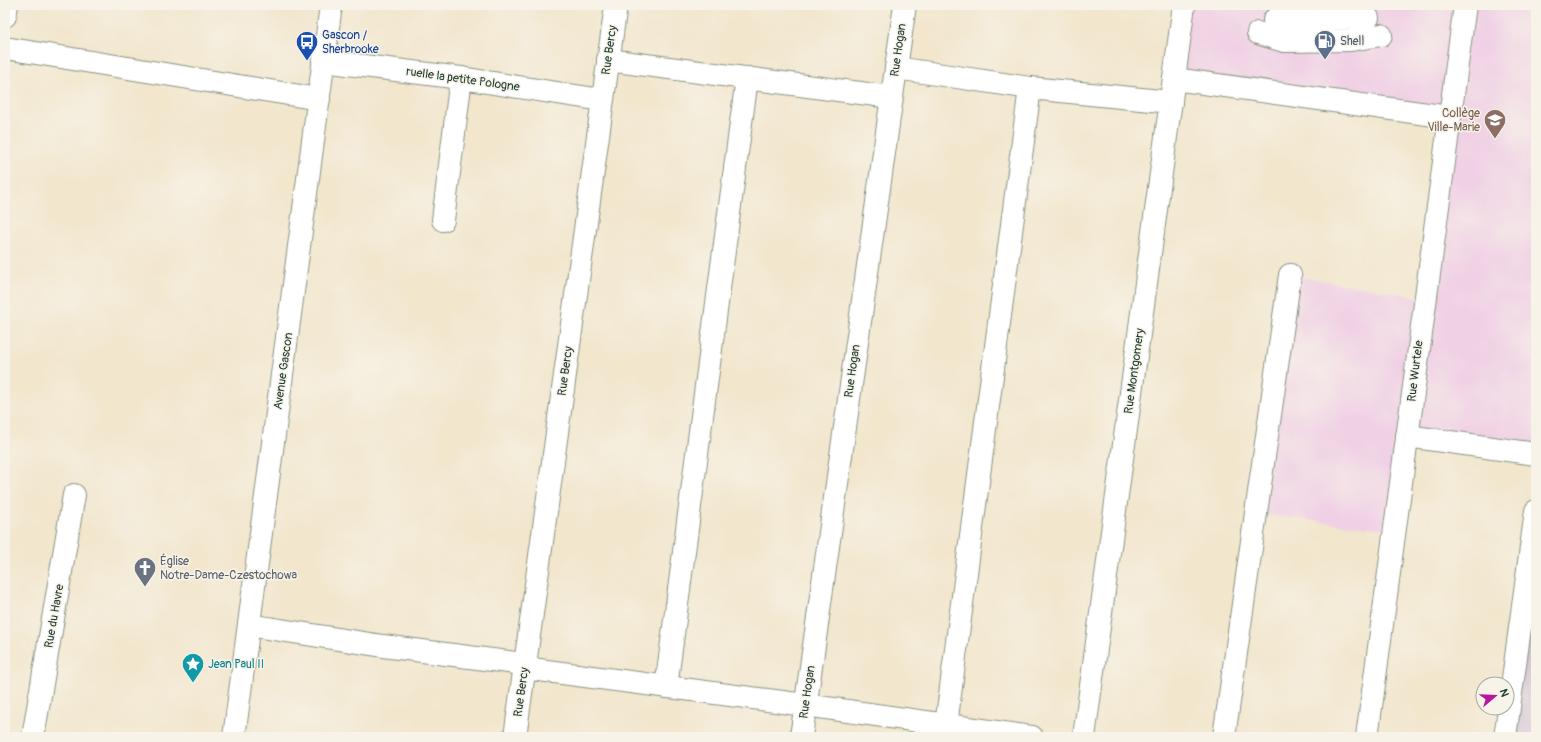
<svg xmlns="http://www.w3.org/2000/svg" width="1541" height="742" viewBox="0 0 1541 742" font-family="Pangolin,sans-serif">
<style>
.built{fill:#f0d0e5}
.industrial{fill:#cebed2}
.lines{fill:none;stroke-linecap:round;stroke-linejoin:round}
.minor-casing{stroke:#889280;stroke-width:24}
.major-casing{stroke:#889280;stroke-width:24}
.minor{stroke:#fff;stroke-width:22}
.major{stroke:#fff;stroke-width:22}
.labels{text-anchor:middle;stroke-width:3;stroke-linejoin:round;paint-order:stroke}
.transit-label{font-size:12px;fill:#164399;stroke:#f7f3e8;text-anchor:start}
.service-label{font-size:12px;fill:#4e5e75;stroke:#f7f3e8;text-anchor:start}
.street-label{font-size:12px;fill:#1f3d34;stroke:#f7f3e8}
.education-label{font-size:12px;fill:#785e54;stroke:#f7f3e8;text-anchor:end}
.worship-label{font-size:12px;fill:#5b616d;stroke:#f7f3e8;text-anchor:start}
.culture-label{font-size:12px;fill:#0d838f;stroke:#f7f3e8;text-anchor:start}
</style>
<rect width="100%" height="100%" fill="#f7f3e8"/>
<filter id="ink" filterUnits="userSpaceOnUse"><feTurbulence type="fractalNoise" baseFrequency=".025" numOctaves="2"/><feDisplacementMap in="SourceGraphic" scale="8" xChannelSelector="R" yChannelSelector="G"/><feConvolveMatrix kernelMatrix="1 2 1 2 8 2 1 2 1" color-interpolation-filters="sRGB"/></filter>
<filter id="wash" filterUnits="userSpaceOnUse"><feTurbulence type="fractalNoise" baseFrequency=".012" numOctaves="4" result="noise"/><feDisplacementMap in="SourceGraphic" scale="16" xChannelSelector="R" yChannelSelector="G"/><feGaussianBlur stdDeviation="0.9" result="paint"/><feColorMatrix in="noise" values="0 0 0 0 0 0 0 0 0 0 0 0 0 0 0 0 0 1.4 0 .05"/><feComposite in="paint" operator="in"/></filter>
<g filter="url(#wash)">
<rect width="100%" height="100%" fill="#f2e6cd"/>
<g class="built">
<path d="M1184 5H1465L1449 117 1174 79Z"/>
<path d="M1474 5H1536V451L1407 436 1394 530 1264 515 1290 275 1425 298Z"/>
</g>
<path class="industrial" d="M1536 554V737H1513Z"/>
</g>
<g filter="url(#ink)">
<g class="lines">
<g class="minor-casing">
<g id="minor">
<path d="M1274 20 1368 18"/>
<path d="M1258 33 1284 41 1351 40 1381 35"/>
<path d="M5 48 319 99"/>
<path d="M608 60 891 97"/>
<path d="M323 61 461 78 602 100"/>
<path d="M896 68 1030 88 1171 102"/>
<path d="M1174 79 1449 117"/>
<path d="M443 220 461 78"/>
<path d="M1407 436 1536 454"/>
<path d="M249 625 383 646 524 664"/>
<path d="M524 668 805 705 1032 737"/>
<path d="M666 687 747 78"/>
<path d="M946 725 1030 88"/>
<path d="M33 737 74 495"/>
<path d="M234 737 331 5"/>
<path d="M515 737 616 5"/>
<path d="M801 737 905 5"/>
<path d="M1084 737 1184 5"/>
<path d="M1224 737 1290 275"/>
<path d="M1367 737 1465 5"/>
<path d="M1505 737 1536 511"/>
</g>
</g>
<g class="major-casing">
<path id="major" d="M5 16 7 5"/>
</g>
<use href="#minor" class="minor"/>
<use href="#major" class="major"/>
</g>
</g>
<defs>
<g id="fuel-pin" transform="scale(1.15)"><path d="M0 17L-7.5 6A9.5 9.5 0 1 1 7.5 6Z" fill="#5c6f8a" stroke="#f7f3e8"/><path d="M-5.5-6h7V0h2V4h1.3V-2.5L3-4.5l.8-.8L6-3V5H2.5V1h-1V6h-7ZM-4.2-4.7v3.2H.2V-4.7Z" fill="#fff"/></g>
<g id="bus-pin" transform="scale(1.15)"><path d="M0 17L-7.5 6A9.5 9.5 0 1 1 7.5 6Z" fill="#1a4fb4" stroke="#f7f3e8"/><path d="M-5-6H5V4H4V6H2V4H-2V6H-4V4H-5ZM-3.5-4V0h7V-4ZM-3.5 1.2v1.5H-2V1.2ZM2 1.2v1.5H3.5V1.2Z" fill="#fff"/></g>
<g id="school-pin" transform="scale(1.15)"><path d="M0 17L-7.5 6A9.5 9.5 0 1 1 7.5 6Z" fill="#8d6e63" stroke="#f7f3e8"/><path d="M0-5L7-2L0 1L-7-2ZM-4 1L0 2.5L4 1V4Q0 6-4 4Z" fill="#fff"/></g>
<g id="church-pin" transform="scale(1.15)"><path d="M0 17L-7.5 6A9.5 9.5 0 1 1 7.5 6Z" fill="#6b7280" stroke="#f7f3e8"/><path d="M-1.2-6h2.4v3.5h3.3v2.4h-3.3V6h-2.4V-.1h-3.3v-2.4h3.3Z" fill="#fff"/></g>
<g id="sight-pin" transform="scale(1.15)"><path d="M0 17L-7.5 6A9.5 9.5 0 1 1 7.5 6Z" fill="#0f9aa8" stroke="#f7f3e8"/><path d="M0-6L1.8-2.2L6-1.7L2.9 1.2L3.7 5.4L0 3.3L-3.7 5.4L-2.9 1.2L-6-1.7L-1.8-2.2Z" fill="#fff"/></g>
</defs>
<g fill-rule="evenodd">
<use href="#fuel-pin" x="1325" y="41"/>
<use href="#bus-pin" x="307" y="42"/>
<use href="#school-pin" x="1495" y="120"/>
<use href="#church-pin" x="145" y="568"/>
<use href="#sight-pin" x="193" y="664"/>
</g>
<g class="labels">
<g class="transit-label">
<text x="322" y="39">Gascon /<tspan x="322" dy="14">Sherbrooke</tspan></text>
</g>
<g class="service-label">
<text x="1340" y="45">Shell</text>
</g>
<g class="street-label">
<text transform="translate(609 50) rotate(-82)" y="4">Rue Bercy</text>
<text transform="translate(898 50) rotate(-82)" y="4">Rue Hogan</text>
<text transform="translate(463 79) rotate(8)" y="4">ruelle la petite Pologne</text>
<text transform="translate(283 371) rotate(-82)" y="4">Avenue Gascon</text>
<text transform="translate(565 371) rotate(-82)" y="4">Rue Bercy</text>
<text transform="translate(852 371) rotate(-82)" y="4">Rue Hogan</text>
<text transform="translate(1134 371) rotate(-82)" y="4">Rue Montgomery</text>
<text transform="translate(1415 371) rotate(-83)" y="4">Rue Wurtele</text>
<text transform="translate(54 616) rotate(-80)" y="4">Rue du Havre</text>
<text transform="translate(521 692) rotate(-82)" y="4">Rue Bercy</text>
<text transform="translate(807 692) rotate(-82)" y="4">Rue Hogan</text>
</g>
<g class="education-label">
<text x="1480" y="117">Collège<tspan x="1480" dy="14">Ville-Marie</tspan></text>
</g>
<g class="worship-label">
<text x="160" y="565">Église<tspan x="160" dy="14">Notre-Dame-Czestochowa</tspan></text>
</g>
<g class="culture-label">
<text x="208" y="668">Jean Paul II</text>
</g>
</g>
<rect width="1541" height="742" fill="none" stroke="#f7f3e8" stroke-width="20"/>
<g transform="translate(1495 696) rotate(71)"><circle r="19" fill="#f7f3e8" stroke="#a1aaa0"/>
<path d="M0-3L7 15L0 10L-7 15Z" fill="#b5179e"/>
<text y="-6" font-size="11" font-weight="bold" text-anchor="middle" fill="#1f3d34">N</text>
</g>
</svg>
